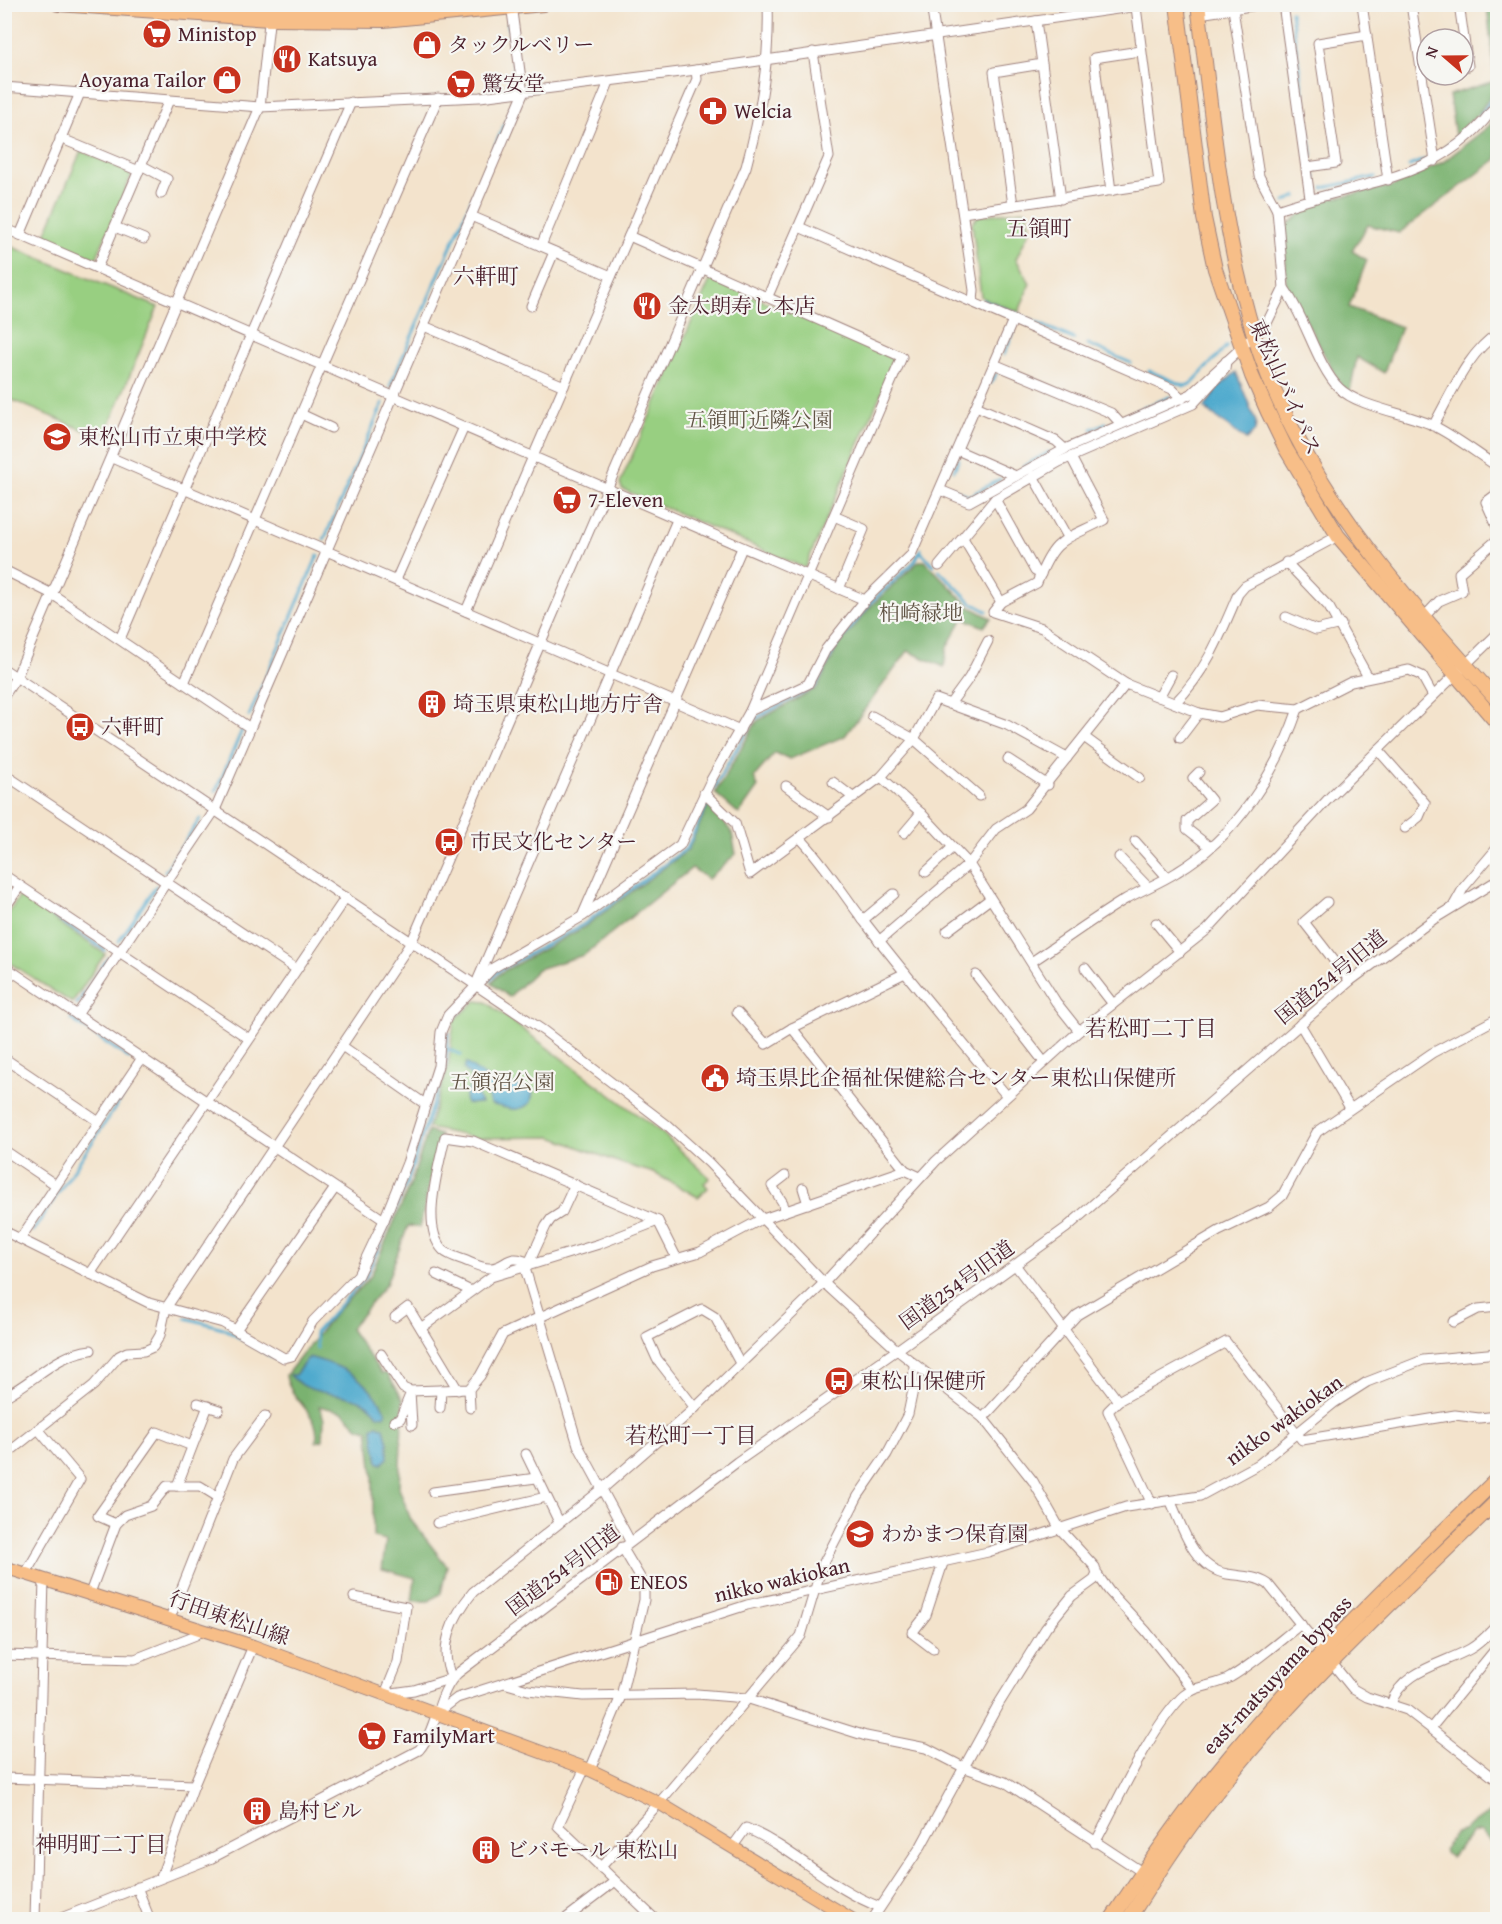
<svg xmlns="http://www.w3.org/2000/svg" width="1502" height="1924" viewBox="0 0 1502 1924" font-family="'Gentium Book Plus','Noto Serif JP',serif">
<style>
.green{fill:#98cf81;stroke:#717756;stroke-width:1.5}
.forest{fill:#7ab26f;stroke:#62684d;stroke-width:1.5}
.water{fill:#50aace;stroke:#4d647c;stroke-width:1.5}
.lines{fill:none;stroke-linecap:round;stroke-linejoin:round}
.stream{stroke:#50aace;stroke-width:3}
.minor-casing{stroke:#9e817c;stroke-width:11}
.major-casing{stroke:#9e817c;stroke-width:14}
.highway-casing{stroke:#9e817c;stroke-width:16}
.minor{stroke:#fff;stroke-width:9}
.major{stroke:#f7be88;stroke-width:12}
.highway{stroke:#f7be88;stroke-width:14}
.labels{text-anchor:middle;stroke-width:4.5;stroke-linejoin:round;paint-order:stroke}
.poi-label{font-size:21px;fill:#4a1f2b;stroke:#f6f6f2;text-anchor:start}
.street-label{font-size:21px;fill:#4a1f2b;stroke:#f6f6f2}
.park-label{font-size:21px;fill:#615445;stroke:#f6f6f2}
.neighbourhood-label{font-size:22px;fill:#4a1f2b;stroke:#f6f6f2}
</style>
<rect width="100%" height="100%" fill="#f6f6f2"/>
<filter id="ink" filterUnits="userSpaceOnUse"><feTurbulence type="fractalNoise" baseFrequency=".0167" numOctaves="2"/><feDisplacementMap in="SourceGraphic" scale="12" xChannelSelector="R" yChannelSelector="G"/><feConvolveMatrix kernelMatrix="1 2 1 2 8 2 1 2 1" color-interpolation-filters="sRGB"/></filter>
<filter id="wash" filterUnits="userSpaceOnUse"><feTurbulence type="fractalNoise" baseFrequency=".008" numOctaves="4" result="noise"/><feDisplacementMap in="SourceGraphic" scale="24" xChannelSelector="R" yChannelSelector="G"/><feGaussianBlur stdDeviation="1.35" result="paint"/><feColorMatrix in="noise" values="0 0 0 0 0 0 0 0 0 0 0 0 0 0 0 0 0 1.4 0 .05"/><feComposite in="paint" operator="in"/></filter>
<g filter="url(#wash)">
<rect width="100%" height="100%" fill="#f3e3cc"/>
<g class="green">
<path d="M81 151 129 171 131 176 96 259 44 237Z"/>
<path d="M1026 210 1030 230 1016 259 1030 283 1019 312 981 297 972 223 978 216Z"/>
<path d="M5 244 158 307 107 431 101 429 98 436 5 397Z"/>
<path d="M711 278 896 359 805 568 622 489 620 483Z"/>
<path d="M20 896 105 954 72 1003 5 960V918Z"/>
<path d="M476 1001 486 1002 662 1133 710 1178 704 1183 708 1188 698 1197 654 1173 623 1164 552 1137 477 1138 428 1128 448 1068 454 1021Z"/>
</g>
<g class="forest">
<path d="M1498 5 1497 86 1479 113 1455 136 1449 95 1495 81 1487 6Z"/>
<path d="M1497 113V159L1399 233 1368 225 1352 251 1367 260 1349 307 1401 327 1384 373 1357 357 1350 391 1342 387 1286 284 1285 227 1315 202 1393 186 1443 162 1489 126Z"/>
<path d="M919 561H925L970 607 991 618 984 627 963 618 947 647 944 667 908 651 845 736 790 759 775 753 754 777 758 787 739 814 715 793 757 721 817 688 838 647 872 605Z"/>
<path d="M710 802 732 833 736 854 708 879 692 868 584 955 538 969 509 997 491 983 500 973 584 927 688 850Z"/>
<path d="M428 1131 440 1135 420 1227 408 1226 386 1284 350 1329 382 1374 387 1373 403 1399 399 1488 411 1520 447 1566 441 1593 429 1601H412L415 1578 382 1569 386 1540 373 1537V1476L368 1430 358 1427 343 1412 319 1406 324 1419 323 1440 316 1442C323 1414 288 1400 286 1375L335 1313 370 1277 411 1183Z"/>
<path d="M1491 1811 1497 1813V1849L1481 1831 1472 1833 1451 1857 1445 1853 1444 1849 1455 1833 1463 1831Z"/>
</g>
<g class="water">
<path d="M1236 372 1256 422 1255 431 1246 440 1204 408 1218 388Z"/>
<path d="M466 1063 494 1083 529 1087 533 1092 531 1102C518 1115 505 1107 490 1104L487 1094 482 1091 476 1093 481 1103 466 1104 465 1097 473 1079 464 1069Z"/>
<path d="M312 1358C346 1367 370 1380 386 1412L385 1416 378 1415C358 1385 316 1404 290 1375H295L307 1359Z"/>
<path d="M377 1425 384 1428 388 1442V1458L382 1464 378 1462 372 1428Z"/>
</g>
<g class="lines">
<g class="stream">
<path d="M1291 12 1312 155"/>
<path d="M508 23 516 81"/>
<path d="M1445 147 1475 124 1498 90"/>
<path d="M1409 166 1424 160"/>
<path d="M1315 176 1317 189"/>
<path d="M1323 188 1375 177"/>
<path d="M1285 202 1297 196"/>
<path d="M983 300 1074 339"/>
<path d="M1088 344 1131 363"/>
<path d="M1004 355 1014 331"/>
<path d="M1149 371 1185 386 1191 384 1227 346"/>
<path d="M991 383 996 374"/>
<path d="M390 386 513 105"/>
<path d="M1133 412 1170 397"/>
<path d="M1092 429 1106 423"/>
<path d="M967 440 976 419"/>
<path d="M1024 466 1049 452"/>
<path d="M954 470 959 459"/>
<path d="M952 488 969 496 1000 479"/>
<path d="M324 540 383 403"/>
<path d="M920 551 934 565"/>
<path d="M939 570 972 603 987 611"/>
<path d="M249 716 318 555"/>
<path d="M713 789 754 719 815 686 834 649 871 602 915 561 921 549"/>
<path d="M216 791 242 730"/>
<path d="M165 871 200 819"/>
<path d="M24 896 105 950"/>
<path d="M119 941 156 886"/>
<path d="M490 979 499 970 584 924 687 848 708 802"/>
<path d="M77 1004 108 958"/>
<path d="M453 1018 472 999"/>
<path d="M71 1019 130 1059"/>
<path d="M448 1049 461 1055"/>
<path d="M33 1231 141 1069"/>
<path d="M186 1318 223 1328 276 1359"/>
<path d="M317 1348 315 1333 366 1276 407 1182 445 1067 448 1033"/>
</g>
</g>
</g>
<g filter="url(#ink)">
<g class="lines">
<g class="minor-casing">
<g id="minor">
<path d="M931 4 974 290 973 302"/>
<path d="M1283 4 1310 198"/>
<path d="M1362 4 1388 180"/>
<path d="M1411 4 1435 161"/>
<path d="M1459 4 1468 66 1463 67"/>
<path d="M1233 9 1259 176 1277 210C1357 181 1446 182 1498 102"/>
<path d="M1199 14 1264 4"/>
<path d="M1036 21 1061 199"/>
<path d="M4 87 260 107 480 97 696 70 1152 4"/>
<path d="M60 138 139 171"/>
<path d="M141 165 167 179 161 194"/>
<path d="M1307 167 1336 163 1318 43 1367 35"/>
<path d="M1111 191 1094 58 1140 51"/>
<path d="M1013 205 994 72 1042 64"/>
<path d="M963 213 1159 183 1136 7"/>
<path d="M471 216 611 276"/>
<path d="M115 227 144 239"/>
<path d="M799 227 1172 389 1182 399"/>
<path d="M4 228 865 600"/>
<path d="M20 235 80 93"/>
<path d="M541 246 609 82"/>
<path d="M97 268 169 100"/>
<path d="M1284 288C1305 316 1317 366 1339 388 1358 407 1406 413 1432 425 1455 436 1476 453 1498 467"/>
<path d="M768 296 829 157 813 52"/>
<path d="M531 306 554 252"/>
<path d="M424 326 564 386"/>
<path d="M994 364 1111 413 1121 424"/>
<path d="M976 406 1056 441 1065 449"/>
<path d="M301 414 331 428"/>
<path d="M1433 426C1451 395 1467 353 1498 333"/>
<path d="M957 450 1016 476"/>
<path d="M1071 457 1104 520C1064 541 1055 536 1037 583L1001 602 993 612 1042 628 1126 684 1199 713 1220 717 1257 705 1298 709 1351 682 1409 670 1422 676 1433 696"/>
<path d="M112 458 740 730"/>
<path d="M1033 476 1067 537"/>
<path d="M940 490 969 502 1065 449 1191 394 1266 325 1284 288 1277 210"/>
<path d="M1498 493 1486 502 1498 529"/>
<path d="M995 499 1035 571 1041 574"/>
<path d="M834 516 864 529 839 589"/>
<path d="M963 538 1001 602"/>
<path d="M1286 562 1329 607 1368 677"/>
<path d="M939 566 995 499 1059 462 1193 404 1225 369 1226 361"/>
<path d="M4 570 52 594 250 728"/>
<path d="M396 580 464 427"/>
<path d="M466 611 697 79 696 70"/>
<path d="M1286 617 1316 630 1341 624"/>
<path d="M1424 617 1439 601 1462 591 1459 573 1498 539"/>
<path d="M120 639 351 102"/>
<path d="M4 669 544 1031 666 1124 709 1163 824 1283 897 1350 983 1418 1033 1481 1060 1529 1095 1567 1097 1574 1094 1580 1072 1596 1046 1628 998 1705 921 1846 872 1920"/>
<path d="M184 683 438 98"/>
<path d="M4 696 17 676 260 107 270 14"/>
<path d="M1159 697 1171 675"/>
<path d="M1175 703C1206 672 1221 634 1238 594L1245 586 1338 536"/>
<path d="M950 704 969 678 988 641"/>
<path d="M750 711 808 684 826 649 865 600 911 555 1013 320"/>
<path d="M872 716 914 739 979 796"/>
<path d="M1084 737 1140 778"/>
<path d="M1180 738 1199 713"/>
<path d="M1378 750 1425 803 1419 817 1405 828"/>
<path d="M1008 759 1048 785"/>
<path d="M1199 772 1193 778 1211 800 1187 821V829L1210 847"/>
<path d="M4 774 296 969"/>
<path d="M881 777 921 813 969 864 1056 1002 1079 1031"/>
<path d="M833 782 854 798"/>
<path d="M786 786 829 817"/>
<path d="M704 793 735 823 750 874 881 777 914 739 936 699 1007 725 1067 758"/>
<path d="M904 833 921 813"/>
<path d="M800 838C826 865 844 896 867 925 912 983 960 1040 1007 1096"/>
<path d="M1135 841 1167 877"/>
<path d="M1119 857 1148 887"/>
<path d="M926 872 953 847"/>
<path d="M4 875 248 1038"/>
<path d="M1327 902 1304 922 1350 981"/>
<path d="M1454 905 1464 887 1498 847"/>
<path d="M4 909 20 886"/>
<path d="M583 914 742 548"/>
<path d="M863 920 894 894"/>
<path d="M1156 923 1180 952"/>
<path d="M947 931 990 899"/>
<path d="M879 941 969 864 996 829 1026 809 1126 684"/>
<path d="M1033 961C1063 941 1093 919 1124 900 1141 890 1160 883 1177 872 1236 837 1276 773 1298 709"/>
<path d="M4 966 384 1220"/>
<path d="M1085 968 1113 1004"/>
<path d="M976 975 1044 1062"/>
<path d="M478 979 677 520"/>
<path d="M737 1012 766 1044 792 1028 905 973"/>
<path d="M77 1015 215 810 471 216 523 94 511 4"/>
<path d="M1300 1024 1350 1108"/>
<path d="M792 1028 905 1170"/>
<path d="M342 1046 425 1104"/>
<path d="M4 1058 99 1122"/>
<path d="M4 1150 56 1185"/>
<path d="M575 1184 562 1212 551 1219 546 1226 529 1263C508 1252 507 1267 491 1268 482 1269 472 1263 464 1260 458 1258 448 1255 443 1250 420 1227 439 1166 445 1137L473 1141 658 1221 676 1257"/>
<path d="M803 1188 808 1204"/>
<path d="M784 1212 783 1203 772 1186 785 1176"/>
<path d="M4 1231 149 1303 223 1323 284 1358 292 1356 313 1321 358 1275 384 1220 407 1163 438 1066 441 1032 448 1015 493 968 583 916 680 845 711 780 750 711 902 357 629 236"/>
<path d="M20 1239 142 1058"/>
<path d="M524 1265 578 1445 630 1541"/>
<path d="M1016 1266 1118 1401"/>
<path d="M90 1274 346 897"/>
<path d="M436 1274 469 1290"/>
<path d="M395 1317 408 1307 458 1390"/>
<path d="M1453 1322 1478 1309 1498 1307"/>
<path d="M421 1328 491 1277 599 1244 658 1221"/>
<path d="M236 1330 335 1188"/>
<path d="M381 1354 403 1388 410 1391 469 1389 480 1376 503 1334 652 1266 700 1252 760 1220 905 1170 920 1177"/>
<path d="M469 1389 470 1408"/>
<path d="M410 1391 412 1425"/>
<path d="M4 1397C35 1381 56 1354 91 1350"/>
<path d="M198 1403 219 1410"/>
<path d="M440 1408 441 1390"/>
<path d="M695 1408 657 1359 647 1337 702 1309 715 1317 740 1363"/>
<path d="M983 1418 1077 1315 1219 1231 1269 1207 1282 1196 1317 1132 1432 1053 1498 1018"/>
<path d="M394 1421 400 1419 409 1397"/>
<path d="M526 1454 559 1522"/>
<path d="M4 1456 94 1385 119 1356 127 1352 144 1351 153 1347 160 1335 166 1308 412 941 746 167C761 113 770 61 768 4"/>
<path d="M177 1486 208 1406"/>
<path d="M433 1492 536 1478"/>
<path d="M1171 1502C1183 1529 1194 1568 1227 1574 1240 1576 1256 1576 1268 1584L1353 1689 1367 1697 1407 1710 1498 1781"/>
<path d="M1152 1504 1108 1411 1118 1401 1226 1342 1302 1440 1455 1415 1479 1418 1498 1416"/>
<path d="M437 1523 546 1497"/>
<path d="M116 1524 98 1516 157 1432 192 1446"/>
<path d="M26 1573 80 1479 38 1429"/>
<path d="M1097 1574 1109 1591 1146 1631 1193 1690"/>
<path d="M90 1593 116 1524 125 1515 151 1506 167 1486H200L218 1497"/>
<path d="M354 1597 406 1607 398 1662 385 1694 414 1690 452 1678C437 1648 453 1616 473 1592L601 1490 695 1408 824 1283 936 1161 1079 1031 1207 930 1330 797 1498 633"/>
<path d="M170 1618 233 1459 265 1416"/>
<path d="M933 1649 912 1633 926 1615 943 1563"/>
<path d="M4 1655 135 1659 196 1635 199 1628"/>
<path d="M507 1684 528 1690 583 1696 697 1694 746 1698 866 1736 926 1748 963 1767 1005 1782 1142 1872"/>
<path d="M1391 1704C1401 1671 1443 1664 1470 1649 1481 1643 1489 1633 1498 1624"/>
<path d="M440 1711 457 1698 747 1605 988 1552 1126 1507 1200 1496 1259 1464 1334 1403 1367 1382 1423 1360 1498 1353"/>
<path d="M1431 1728 1498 1646"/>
<path d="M585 1768 558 1826 656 1920"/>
<path d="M590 1770 621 1696 644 1600V1584L622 1547"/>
<path d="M4 1778 194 1785"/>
<path d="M1095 1843C1118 1801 1149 1731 1181 1698 1195 1684 1216 1687 1231 1677 1256 1662 1278 1642 1301 1624"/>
<path d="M733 1846 746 1828C793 1848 831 1889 880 1907"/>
<path d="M600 1868 659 1803 801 1636 822 1566 858 1496 887 1454 908 1414 913 1390 914 1365"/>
<path d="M161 1877 194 1785 253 1646"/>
<path d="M137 1887 150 1920"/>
<path d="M35 1920 44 1579"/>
<path d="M56 1920 210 1859 419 1750C438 1728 437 1692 458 1673L737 1462 897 1350 1066 1228 1350 981 1434 919 1498 880"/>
<path d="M564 1920 614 1882"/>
</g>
</g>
<g class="major-casing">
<path id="major" d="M4 1567 253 1646 590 1770 659 1803 853 1920"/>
</g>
<g class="highway-casing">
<g id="highway">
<path d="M58 4 269 19 384 20 543 4"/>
<path d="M219 4 316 10 433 4"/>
<path d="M1177 4 1204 218 1215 269 1252 376 1268 412 1286 449 1338 536 1498 724"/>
<path d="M1198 4C1212 115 1221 227 1254 335 1298 479 1399 591 1498 701"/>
<path d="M1111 1920C1149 1862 1188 1806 1232 1754 1313 1656 1407 1567 1498 1478"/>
<path d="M1128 1920C1150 1885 1172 1850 1197 1817 1284 1701 1393 1601 1498 1500"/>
</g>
</g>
<use href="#minor" class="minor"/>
<use href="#major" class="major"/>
<use href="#highway" class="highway"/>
</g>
</g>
<defs>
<g id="supermarket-disc" transform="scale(1.5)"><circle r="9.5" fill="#c8321e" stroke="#f6f6f2"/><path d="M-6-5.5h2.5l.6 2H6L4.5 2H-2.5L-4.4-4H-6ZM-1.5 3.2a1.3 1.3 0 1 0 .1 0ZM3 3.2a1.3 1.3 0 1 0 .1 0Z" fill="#fff"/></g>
<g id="shop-disc" transform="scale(1.5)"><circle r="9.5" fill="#c8321e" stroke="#f6f6f2"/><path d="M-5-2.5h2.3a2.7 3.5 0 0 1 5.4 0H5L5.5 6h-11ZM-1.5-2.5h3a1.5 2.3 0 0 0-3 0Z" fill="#fff"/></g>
<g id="restaurant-disc" transform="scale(1.5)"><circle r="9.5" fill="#c8321e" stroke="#f6f6f2"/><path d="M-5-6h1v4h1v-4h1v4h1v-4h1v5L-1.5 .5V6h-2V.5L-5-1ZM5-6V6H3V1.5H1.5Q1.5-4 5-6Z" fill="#fff"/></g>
<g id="pharmacy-disc" transform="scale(1.5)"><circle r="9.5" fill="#c8321e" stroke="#f6f6f2"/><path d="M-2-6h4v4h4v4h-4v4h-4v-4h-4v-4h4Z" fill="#fff"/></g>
<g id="school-disc" transform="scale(1.5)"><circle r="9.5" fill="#c8321e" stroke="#f6f6f2"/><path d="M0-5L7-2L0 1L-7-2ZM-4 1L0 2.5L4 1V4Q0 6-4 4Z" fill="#fff"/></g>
<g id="building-disc" transform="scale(1.5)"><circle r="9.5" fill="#c8321e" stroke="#f6f6f2"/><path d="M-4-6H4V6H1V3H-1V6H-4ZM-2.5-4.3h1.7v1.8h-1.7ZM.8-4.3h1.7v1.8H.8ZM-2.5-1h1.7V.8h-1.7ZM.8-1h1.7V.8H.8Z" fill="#fff"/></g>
<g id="bus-disc" transform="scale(1.5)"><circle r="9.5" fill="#c8321e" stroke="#f6f6f2"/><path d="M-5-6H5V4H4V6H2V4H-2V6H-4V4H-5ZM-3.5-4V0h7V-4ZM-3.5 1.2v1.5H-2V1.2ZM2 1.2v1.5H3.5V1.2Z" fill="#fff"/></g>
<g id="civic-disc" transform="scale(1.5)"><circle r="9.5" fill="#c8321e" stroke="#f6f6f2"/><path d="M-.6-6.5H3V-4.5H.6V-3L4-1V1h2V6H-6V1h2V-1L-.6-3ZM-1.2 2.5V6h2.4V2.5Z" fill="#fff"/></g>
<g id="fuel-disc" transform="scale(1.5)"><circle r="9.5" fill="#c8321e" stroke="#f6f6f2"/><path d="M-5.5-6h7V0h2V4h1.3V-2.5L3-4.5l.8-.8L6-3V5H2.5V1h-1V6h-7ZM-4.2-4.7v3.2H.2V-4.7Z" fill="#fff"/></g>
</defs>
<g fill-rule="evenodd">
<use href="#supermarket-disc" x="157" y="34"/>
<use href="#shop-disc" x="427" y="45"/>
<use href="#restaurant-disc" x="287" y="59"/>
<use href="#shop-disc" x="227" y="80"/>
<use href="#supermarket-disc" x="461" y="84"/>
<use href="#pharmacy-disc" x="713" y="111"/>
<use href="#restaurant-disc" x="647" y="306"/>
<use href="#school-disc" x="57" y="437"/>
<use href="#supermarket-disc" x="567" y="500"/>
<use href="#building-disc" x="432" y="704"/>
<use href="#bus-disc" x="80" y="727"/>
<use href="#bus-disc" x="449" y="842"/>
<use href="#civic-disc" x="715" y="1078"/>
<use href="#bus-disc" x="839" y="1381"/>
<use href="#school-disc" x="860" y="1534"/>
<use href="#fuel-disc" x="609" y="1582"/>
<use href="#supermarket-disc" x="372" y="1736"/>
<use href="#building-disc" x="257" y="1811"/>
<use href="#building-disc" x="486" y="1850"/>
</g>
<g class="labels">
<g class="poi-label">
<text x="178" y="41">Ministop</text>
<text x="448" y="52">タックルベリー</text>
<text x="308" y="66">Katsuya</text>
<text x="206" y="87" text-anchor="end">Aoyama Tailor</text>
<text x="482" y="91">驚安堂</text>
<text x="734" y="118">Welcia</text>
<text x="668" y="313">金太朗寿し本店</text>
<text x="78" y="444">東松山市立東中学校</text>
<text x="588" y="507">7-Eleven</text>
<text x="453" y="711">埼玉県東松山地方庁舎</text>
<text x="101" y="734">六軒町</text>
<text x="470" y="849">市民文化センター</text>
<text x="736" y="1085">埼玉県比企福祉保健総合センター東松山保健所</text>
<text x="860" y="1388">東松山保健所</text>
<text x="881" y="1541">わかまつ保育園</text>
<text x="630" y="1589">ENEOS</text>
<text x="393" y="1743">FamilyMart</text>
<text x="278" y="1818">島村ビル</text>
<text x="507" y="1857">ビバモール 東松山</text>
</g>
<g class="street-label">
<text transform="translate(1285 387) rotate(66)" y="7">東松山バイパス</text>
<text transform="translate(1331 977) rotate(-39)" y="7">国道254号旧道</text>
<text transform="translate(957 1285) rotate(-36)" y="7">国道254号旧道</text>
<text transform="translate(1284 1420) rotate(-36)" y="7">nikko wakiokan</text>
<text transform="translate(563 1570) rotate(-37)" y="7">国道254号旧道</text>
<text transform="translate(782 1580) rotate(-13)" y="7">nikko wakiokan</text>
<text transform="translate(229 1618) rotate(19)" y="7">行田東松山線</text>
<text transform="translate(1277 1675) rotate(-47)" y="7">east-matsuyama bypass</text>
</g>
<g class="park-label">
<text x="759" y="427">五領町近隣公園</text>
<text x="921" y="620">柏崎緑地</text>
<text x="502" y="1089">五領沼公園</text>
</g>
<g class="neighbourhood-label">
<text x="1039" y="236">五領町</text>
<text x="486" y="284">六軒町</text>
<text x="1151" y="1036">若松町二丁目</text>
<text x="691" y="1443">若松町一丁目</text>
<text x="101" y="1852">神明町二丁目</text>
</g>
</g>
<rect width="1502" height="1924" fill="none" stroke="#f6f6f2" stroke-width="24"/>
<g transform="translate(1445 57) rotate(290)"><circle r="28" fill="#f6f6f2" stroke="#b1a0a2" stroke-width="1.5"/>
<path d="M0-4.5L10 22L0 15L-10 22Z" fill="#c8321e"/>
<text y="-9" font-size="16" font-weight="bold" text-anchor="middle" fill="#4a1f2b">N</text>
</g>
</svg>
